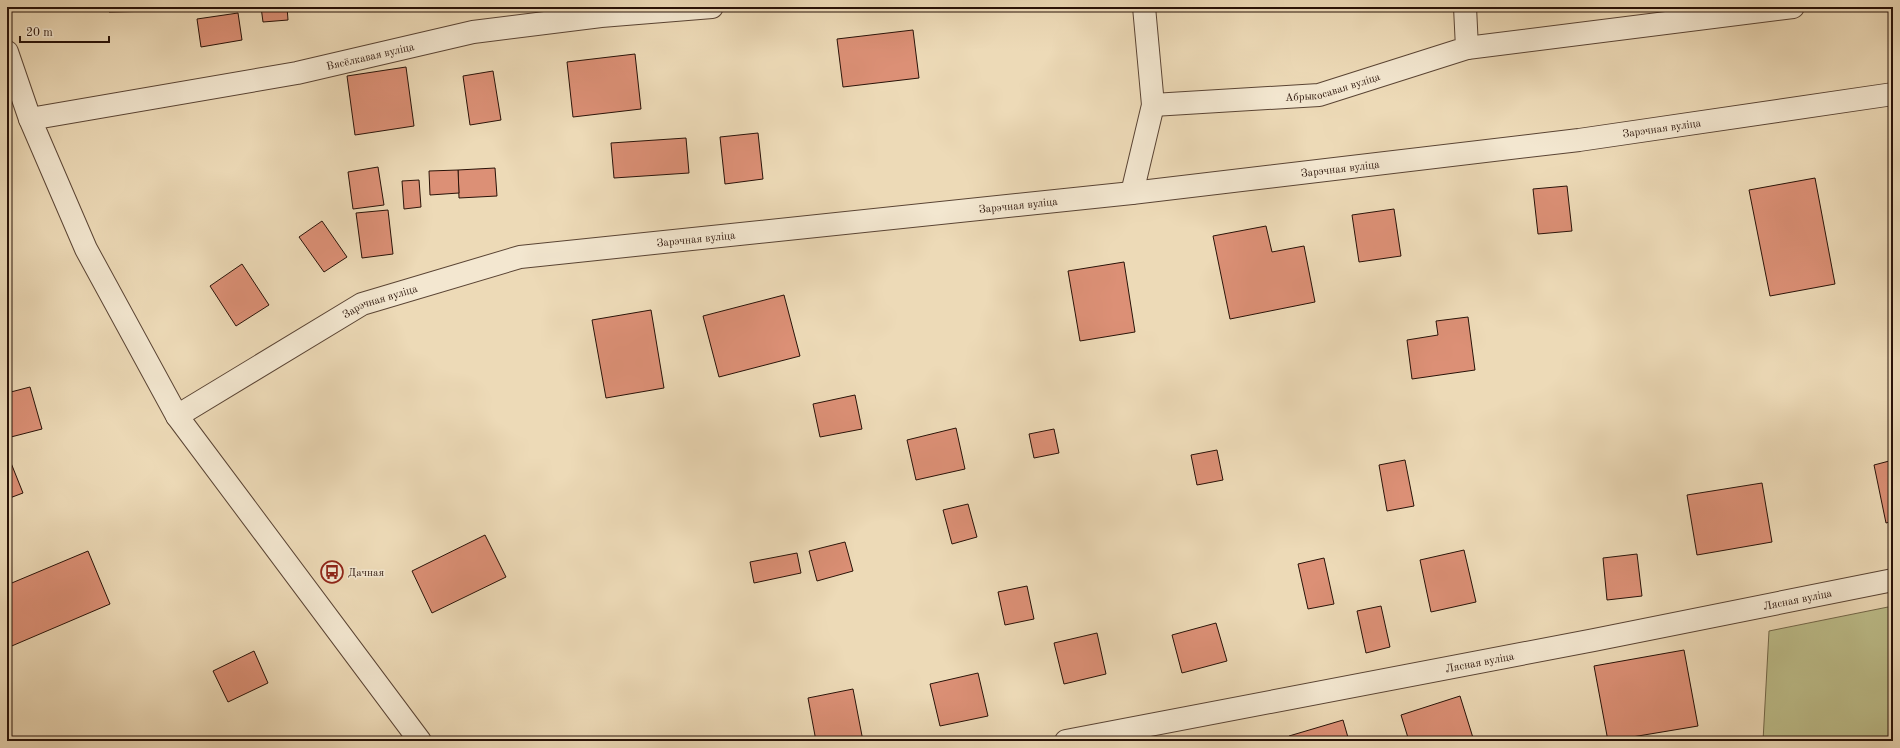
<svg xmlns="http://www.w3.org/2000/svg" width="1900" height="748" viewBox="0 0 1900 748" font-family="'Old Standard TT',serif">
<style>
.green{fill:#bdbe8b;stroke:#73684a}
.building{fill:#dc9076;stroke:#291208}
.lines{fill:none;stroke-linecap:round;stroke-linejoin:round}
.minor-casing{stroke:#5a4434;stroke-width:24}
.tertiary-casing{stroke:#5a4434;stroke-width:24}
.minor{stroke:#f3e7d0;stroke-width:22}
.tertiary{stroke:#f3e7d0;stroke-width:22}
.labels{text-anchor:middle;stroke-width:3;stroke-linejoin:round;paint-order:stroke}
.street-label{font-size:11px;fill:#291208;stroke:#f3e7d0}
.poi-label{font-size:11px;fill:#291208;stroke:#f3e7d0;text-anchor:start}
</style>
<rect width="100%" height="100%" fill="#eddab7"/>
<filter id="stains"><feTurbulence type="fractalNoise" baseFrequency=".005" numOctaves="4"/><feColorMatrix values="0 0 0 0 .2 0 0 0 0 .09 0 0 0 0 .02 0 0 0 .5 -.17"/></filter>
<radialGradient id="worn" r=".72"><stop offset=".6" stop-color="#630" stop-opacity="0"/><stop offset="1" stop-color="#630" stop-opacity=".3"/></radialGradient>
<path class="green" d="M1893 606V741H1763L1769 631Z"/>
<g class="building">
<path d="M108 7H159V11L109 12Z"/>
<path d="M261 7H287L288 20 263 22Z"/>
<path d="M238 13 242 40 201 47 197 19Z"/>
<path d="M913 30 919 78 843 87 837 39Z"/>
<path d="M635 54 641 109 573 117 567 62Z"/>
<path d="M406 67 414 126 355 135 347 76Z"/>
<path d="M493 71 501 120 470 125 463 76Z"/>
<path d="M758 133 763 179 725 184 720 137Z"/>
<path d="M686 138 689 173 614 178 611 143Z"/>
<path d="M378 167 384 205 353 209 348 172Z"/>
<path d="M495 168 497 196 459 198 458 170Z"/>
<path d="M458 170 459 193 430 195 429 171Z"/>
<path d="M1815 178 1835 284 1770 296 1749 190Z"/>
<path d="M419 180 421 207 404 209 402 181Z"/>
<path d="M1567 186 1572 231 1538 234 1533 189Z"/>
<path d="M1394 209 1401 256 1359 262 1352 215Z"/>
<path d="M388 210 393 254 362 258 356 213Z"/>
<path d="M322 221 347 257 324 272 299 237Z"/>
<path d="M1266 226 1272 252 1304 246 1315 302 1230 319 1213 236Z"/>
<path d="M1124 262 1135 332 1080 341 1068 271Z"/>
<path d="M242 264 269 305 236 326 210 286Z"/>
<path d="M784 295 800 356 719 377 703 316Z"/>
<path d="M651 310 664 388 606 398 592 320Z"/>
<path d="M1468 317 1475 370 1412 379 1407 340 1438 335 1436 321Z"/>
<path d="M30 387 42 429 7 438V393Z"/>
<path d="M855 395 862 429 820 437 813 404Z"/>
<path d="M956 428 965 469 916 480 907 440Z"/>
<path d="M1054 429 1059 453 1034 458 1029 434Z"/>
<path d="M1217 450 1223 480 1197 485 1191 455Z"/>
<path d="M1405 460 1414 506 1387 511 1379 465Z"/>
<path d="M1893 460V521L1886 523 1874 465Z"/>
<path d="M11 463 23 493 7 499V465Z"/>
<path d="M1762 483 1772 542 1697 555 1687 495Z"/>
<path d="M968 504 977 537 952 544 943 510Z"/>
<path d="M485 535 506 577 432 613 412 571Z"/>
<path d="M845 542 853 571 817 581 809 551Z"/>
<path d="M1464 550 1476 602 1431 612 1420 560Z"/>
<path d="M88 551 110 604 7 648V585Z"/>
<path d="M797 553 801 573 754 583 750 562Z"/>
<path d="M1637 554 1642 596 1607 600 1603 558Z"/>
<path d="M1324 558 1334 604 1308 609 1298 564Z"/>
<path d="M1027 586 1034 619 1005 625 998 592Z"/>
<path d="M1381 606 1390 647 1366 653 1357 611Z"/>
<path d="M1216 623 1227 661 1182 673 1172 635Z"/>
<path d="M1097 633 1106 674 1064 684 1054 643Z"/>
<path d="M1684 650 1698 726 1608 741 1594 666Z"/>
<path d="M254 651 268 683 228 702 213 671Z"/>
<path d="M978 673 988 716 940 726 930 684Z"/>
<path d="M853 689 863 741H816L808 698Z"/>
<path d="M1460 696 1474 741H1409L1401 715Z"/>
<path d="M1343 720 1349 741H1290L1289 736Z"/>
</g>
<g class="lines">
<g class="minor-casing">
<g id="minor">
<path d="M1467 48 1793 7"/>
<path id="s1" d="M1153 105 1319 95 1467 48 1465 7"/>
<path id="s2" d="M30 119 297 73 473 32 601 16 712 7"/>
<path d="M1132 193 1153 105 1144 7"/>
<path id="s3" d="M177 416 362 304 520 257 1132 193 1579 140 1893 94"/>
<path id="s4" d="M1066 741 1594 640 1893 580"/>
</g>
</g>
<g class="tertiary-casing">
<path id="tertiary" d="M7 52 30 119 86 249 177 416 420 741"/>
</g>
<use href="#minor" class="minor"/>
<use href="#tertiary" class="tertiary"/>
</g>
<defs>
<g id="bus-ring" transform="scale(1.15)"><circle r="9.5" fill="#f3e7d0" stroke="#8f2418" stroke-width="1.5"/><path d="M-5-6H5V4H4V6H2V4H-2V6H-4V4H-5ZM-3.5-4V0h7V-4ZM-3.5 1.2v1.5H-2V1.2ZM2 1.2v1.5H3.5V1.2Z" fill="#8f2418"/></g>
</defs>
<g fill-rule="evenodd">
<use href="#bus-ring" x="332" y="572"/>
</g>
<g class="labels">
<g class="street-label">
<text dy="4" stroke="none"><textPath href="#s2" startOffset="346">Вясёлкавая вуліца</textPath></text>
<text dy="4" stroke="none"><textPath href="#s1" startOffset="181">Абрыкосавая вуліца</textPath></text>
<text dy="4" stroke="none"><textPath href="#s3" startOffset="1530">Зарэчная вуліца</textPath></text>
<text dy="4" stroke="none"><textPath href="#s3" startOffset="1206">Зарэчная вуліца</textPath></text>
<text dy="4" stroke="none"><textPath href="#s3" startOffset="882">Зарэчная вуліца</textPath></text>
<text dy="4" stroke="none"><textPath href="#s3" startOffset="558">Зарэчная вуліца</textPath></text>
<text dy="4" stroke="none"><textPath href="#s3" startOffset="234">Зарэчная вуліца</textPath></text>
<text dy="4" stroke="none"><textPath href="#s4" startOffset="745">Лясная вуліца</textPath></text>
<text dy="4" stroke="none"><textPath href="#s4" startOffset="421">Лясная вуліца</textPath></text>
</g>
<g class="poi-label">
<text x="348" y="576">Дачная</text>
</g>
</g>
<rect width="1900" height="748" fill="none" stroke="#eddab7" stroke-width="24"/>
<rect x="8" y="8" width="1884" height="732" fill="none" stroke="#291208" stroke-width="2"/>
<rect x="12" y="12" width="1876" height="724" fill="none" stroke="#291208"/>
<path d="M20 36v6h89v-6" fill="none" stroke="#291208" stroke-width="2"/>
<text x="26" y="36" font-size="12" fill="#291208" stroke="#f3e7d0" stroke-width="3" paint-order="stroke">20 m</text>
<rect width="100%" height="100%" filter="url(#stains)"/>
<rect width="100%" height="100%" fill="url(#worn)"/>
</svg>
